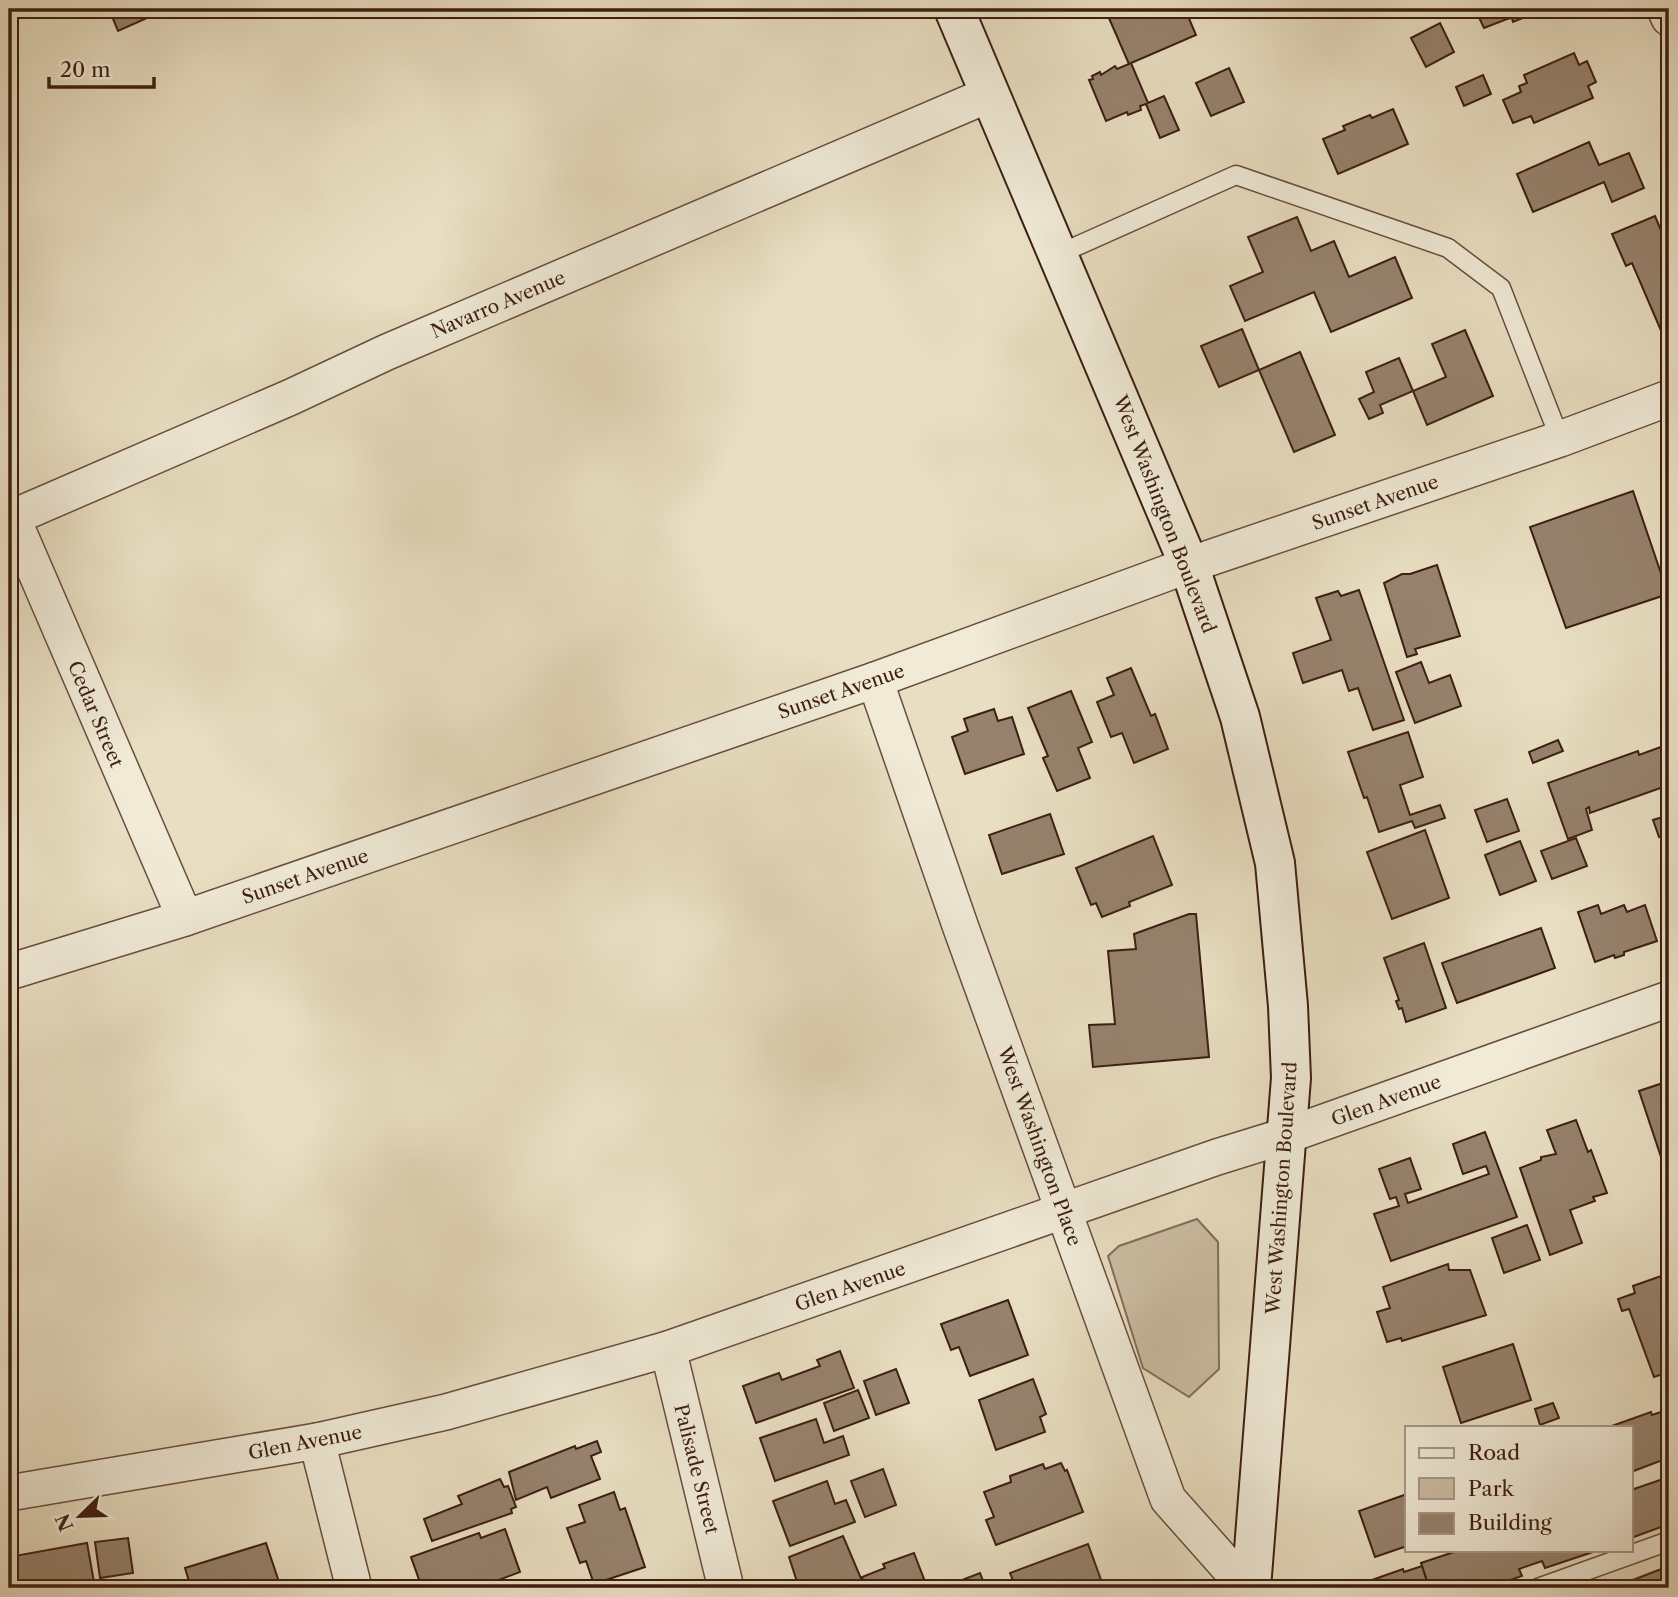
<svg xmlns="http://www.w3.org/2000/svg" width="1678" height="1597" viewBox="0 0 1678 1597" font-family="'Libre Caslon Text',serif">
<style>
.green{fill:#cbbda3;stroke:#846e5a;stroke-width:2}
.building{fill:#96826d;stroke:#3d1e12;stroke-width:2}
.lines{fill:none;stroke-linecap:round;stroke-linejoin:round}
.service-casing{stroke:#684e3e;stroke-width:21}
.minor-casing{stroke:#684e3e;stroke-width:38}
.secondary-casing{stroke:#3d1e12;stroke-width:42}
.service{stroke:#f0ead7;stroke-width:18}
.minor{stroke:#f0ead7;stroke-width:35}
.secondary{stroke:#f0ead7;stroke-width:38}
.labels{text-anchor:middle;stroke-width:5;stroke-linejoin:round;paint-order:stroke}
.street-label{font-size:19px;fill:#3d1e12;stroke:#f0ead7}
</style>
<rect width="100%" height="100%" fill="#e8dec1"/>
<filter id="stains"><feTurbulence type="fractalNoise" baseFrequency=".00286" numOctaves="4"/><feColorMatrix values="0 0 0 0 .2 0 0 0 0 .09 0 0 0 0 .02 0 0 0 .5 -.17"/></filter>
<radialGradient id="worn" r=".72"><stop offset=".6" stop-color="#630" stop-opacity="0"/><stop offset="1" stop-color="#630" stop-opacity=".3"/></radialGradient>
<path class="green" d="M1197 1219 1218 1242 1219 1369 1189 1397 1143 1368 1108 1256 1119 1246Z"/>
<g class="building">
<path d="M109 9H167L118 31Z"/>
<path d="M1105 9H1185L1196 35 1131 63 1148 103 1164 96 1179 130 1160 138 1146 104 1140 106 1141 110 1128 115 1127 112 1106 121 1089 80 1093 79 1092 76 1100 72 1101 75 1115 66 1117 69 1129 64Z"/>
<path d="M1475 9H1536L1538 11 1533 13 1532 10 1524 13 1525 17 1513 22 1512 18 1507 19 1484 28Z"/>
<path d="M1440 23 1454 52 1426 67 1411 38Z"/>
<path d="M1574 53 1579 65 1587 61 1596 82 1588 86 1593 98 1534 123 1531 116 1513 123 1503 100 1521 92 1519 86 1527 83 1524 75Z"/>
<path d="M1229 68 1244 102 1211 116 1196 83Z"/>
<path d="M1483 75 1491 94 1464 106 1456 87Z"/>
<path d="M1393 109 1408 144 1338 174 1323 139 1345 130 1343 126 1370 115 1372 118Z"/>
<path d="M1589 142 1599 165 1629 153 1644 188 1612 202 1604 182 1533 212 1517 174Z"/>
<path d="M1655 216 1667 245 1669 244V330L1662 333 1632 263 1626 266 1612 234Z"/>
<path d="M1297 217 1311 251 1334 241 1349 277 1395 257 1412 298 1331 332 1314 292 1245 321 1230 286 1263 272 1248 237Z"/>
<path d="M1242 329 1259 370 1219 387 1201 346Z"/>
<path d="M1465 330 1493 396 1427 425 1413 391 1446 377 1432 344Z"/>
<path d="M1300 352 1335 435 1294 452 1259 370Z"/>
<path d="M1399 358 1413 391 1380 405 1383 413 1369 419 1359 399 1374 392 1366 372Z"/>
<path d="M1633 491 1668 594 1566 628 1530 527Z"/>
<path d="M1437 565 1460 636 1415 649 1417 654 1407 657 1384 583 1402 574H1410Z"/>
<path d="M1359 590 1404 720 1373 730 1358 688 1349 691 1342 670 1303 683 1293 653 1331 640 1316 598 1338 591 1341 596Z"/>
<path d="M1421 662 1429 683 1450 675 1461 706 1415 723 1396 672Z"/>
<path d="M1131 668 1151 716 1155 714 1168 749 1134 763 1122 733 1111 737 1097 702 1114 695 1107 678Z"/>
<path d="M1071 691 1092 742 1078 748 1090 778 1057 791 1043 758 1048 756 1028 708Z"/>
<path d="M994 709 998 721 1012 717 1024 754 965 774 952 737 968 731 964 719Z"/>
<path d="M1408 732 1423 777 1400 785 1410 815 1440 805 1445 818 1415 828 1412 821 1379 832 1367 797 1364 798 1348 752Z"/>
<path d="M1558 740 1563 751 1533 763 1529 752Z"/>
<path d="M1669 744V785L1590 813 1589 807 1586 809 1592 830 1568 839 1548 783 1638 751 1639 755Z"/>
<path d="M1507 799 1519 831 1487 842 1475 810Z"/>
<path d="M1050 814 1064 854 1002 874 989 835Z"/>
<path d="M1669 815V834L1659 837 1653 820Z"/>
<path d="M1425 830 1449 898 1392 919 1367 852Z"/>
<path d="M1153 836 1172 885 1129 902 1130 906 1102 917 1096 903 1091 905 1076 868Z"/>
<path d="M1576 838 1587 866 1552 879 1541 851Z"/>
<path d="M1669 840V864L1662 843Z"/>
<path d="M1520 841 1536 881 1500 895 1485 855Z"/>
<path d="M1598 905 1601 914 1624 905 1627 912 1645 905 1657 941 1624 952V955L1615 958 1614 955 1595 962 1578 912Z"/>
<path d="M1189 914H1196L1209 1057 1093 1067 1089 1025 1115 1024 1108 951 1136 949 1134 934Z"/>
<path d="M1541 928 1555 968 1457 1003 1442 963Z"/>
<path d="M1424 943 1446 1008 1406 1022 1402 1008 1399 1009 1396 1001 1399 1000 1384 958Z"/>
<path d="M1669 1081V1171L1666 1172 1639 1091Z"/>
<path d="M1576 1120 1588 1152 1591 1150 1607 1193 1593 1197 1595 1201 1570 1210 1582 1243 1550 1255 1520 1168 1541 1160V1157L1556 1154 1547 1130Z"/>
<path d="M1485 1132 1517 1217 1391 1261 1374 1214 1399 1206 1396 1197 1390 1199 1379 1169 1410 1158 1421 1189 1405 1194 1408 1203 1489 1174 1486 1166 1463 1174 1453 1144Z"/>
<path d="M1527 1225 1540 1260 1504 1273 1492 1238Z"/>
<path d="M1448 1264 1449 1270H1470L1486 1315 1402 1341 1401 1338 1387 1342 1377 1312 1390 1308 1383 1287Z"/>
<path d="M1664 1275 1667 1283 1669 1282V1372L1654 1377 1629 1309 1622 1311 1618 1299 1635 1293 1633 1286Z"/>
<path d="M1008 1300 1028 1355 970 1376 959 1347 951 1350 941 1324Z"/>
<path d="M1513 1344 1531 1400 1461 1423 1443 1367Z"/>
<path d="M840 1351 854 1388 756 1423 743 1386 779 1373 782 1380 820 1366 817 1360Z"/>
<path d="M896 1369 909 1403 876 1415 864 1381Z"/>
<path d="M1033 1379 1046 1414 1040 1417 1045 1432 996 1450 979 1400Z"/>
<path d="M858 1390 869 1418 834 1431 824 1403Z"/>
<path d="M1553 1403 1559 1418 1540 1425 1535 1409Z"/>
<path d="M1651 1412 1652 1415 1661 1412 1665 1423 1669 1422V1455L1667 1456 1668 1458 1631 1472V1427H1609Z"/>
<path d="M816 1419 824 1443 843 1436 849 1455 775 1481 760 1438Z"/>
<path d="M597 1441 601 1452 591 1456 600 1479 551 1498 547 1487 516 1500 509 1472 575 1446 576 1449Z"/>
<path d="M1061 1463 1065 1471 1067 1470 1083 1512 996 1545 986 1520 994 1517 984 1492 1011 1482 1010 1476 1043 1464 1045 1469Z"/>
<path d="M883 1469 896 1505 865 1517 851 1481Z"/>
<path d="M1669 1477V1524L1631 1538V1490Z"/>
<path d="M500 1479 504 1487 508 1486 516 1507 511 1509 512 1513 432 1541 424 1519 462 1504 458 1496Z"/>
<path d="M827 1481 835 1504 846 1500 855 1522 790 1546 773 1501Z"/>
<path d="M614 1492 620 1510 625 1508 645 1567 594 1584 586 1561 580 1563 567 1528 585 1522 579 1505Z"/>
<path d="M1407 1494V1546L1375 1557 1359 1511Z"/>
<path d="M505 1529 520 1572 488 1584 487 1580 478 1583 480 1588H422L411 1557 479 1533 481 1538Z"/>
<path d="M843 1536 865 1588H799L789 1557Z"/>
<path d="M128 1538 133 1573 100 1578 95 1542Z"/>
<path d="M87 1543 94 1582 55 1588H10L9 1557Z"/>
<path d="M266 1543 280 1585 270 1588H191L185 1568Z"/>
<path d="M1088 1544 1104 1588H1016L1010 1573Z"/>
<path d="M1460 1550H1599L1545 1568 1542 1561 1519 1569 1522 1576 1487 1588H1429L1421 1563Z"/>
<path d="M914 1553 924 1579 901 1588H866L862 1577 885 1568 883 1564Z"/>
<path d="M1422 1566 1429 1588 1352 1587 1403 1569 1404 1572Z"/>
<path d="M1669 1566V1588H1612Z"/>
<path d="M980 1573 986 1588H944V1587Z"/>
</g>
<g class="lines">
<g class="service-casing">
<g id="service">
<path d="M1059 254 1236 175 1448 248 1501 288 1560 439"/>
<path d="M1538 1588 1669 1541"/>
</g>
</g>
<g class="minor-casing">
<g id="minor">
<path d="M1665 9 1669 18"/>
<path d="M9 510 185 918"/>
<path d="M9 519 291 397 387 352 990 94"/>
<path d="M875 680 961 928 1168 1499 1247 1588"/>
<path d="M9 972 185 918 875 680 1189 565 1560 439 1669 398"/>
<path d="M668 1349 726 1588"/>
<path d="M317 1441 354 1588"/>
<path d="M9 1493 317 1441 446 1412 668 1349 1217 1157 1288 1135 1669 999"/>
</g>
</g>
<g class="secondary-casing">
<path id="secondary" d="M954 9 1189 565 1240 717 1275 863 1288 1006 1291 1078 1251 1588"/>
</g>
<use href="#service" class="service"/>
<use href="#minor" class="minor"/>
<use href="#secondary" class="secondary"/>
</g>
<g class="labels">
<g class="street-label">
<text transform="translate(498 304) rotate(-23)" y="7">Navarro Avenue</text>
<text transform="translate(1375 502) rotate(-19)" y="7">Sunset Avenue</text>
<text transform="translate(1165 514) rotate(69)" y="7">West Washington Boulevard</text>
<text transform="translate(841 691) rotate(-19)" y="7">Sunset Avenue</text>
<text transform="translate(96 714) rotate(67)" y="7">Cedar Street</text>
<text transform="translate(305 876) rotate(-19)" y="7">Sunset Avenue</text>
<text transform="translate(1386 1100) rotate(-20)" y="7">Glen Avenue</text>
<text transform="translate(1040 1146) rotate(70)" y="7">West Washington Place</text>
<text transform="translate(1281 1188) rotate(-86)" y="7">West Washington Boulevard</text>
<text transform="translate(850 1286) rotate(-19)" y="7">Glen Avenue</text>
<text transform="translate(305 1442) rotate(-11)" y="7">Glen Avenue</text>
<text transform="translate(697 1469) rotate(76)" y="7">Palisade Street</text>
</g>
</g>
<rect width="1678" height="1597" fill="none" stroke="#e8dec1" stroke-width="35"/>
<rect x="10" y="10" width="1657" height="1576" fill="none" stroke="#3d1e12" stroke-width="3.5"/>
<rect x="18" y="18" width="1643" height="1562" fill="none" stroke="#3d1e12" stroke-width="2"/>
<rect x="1405" y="1426" width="228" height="126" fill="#f0ead7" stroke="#a89888" stroke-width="2"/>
<rect x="1419" y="1448" width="35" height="10" fill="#f0ead7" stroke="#a89888" stroke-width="2"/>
<text x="1468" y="1460" font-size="21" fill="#3d1e12">Road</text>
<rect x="1419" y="1478" width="35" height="21" fill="#cbbda3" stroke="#a89888" stroke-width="2"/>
<text x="1468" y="1496" font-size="21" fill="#3d1e12">Park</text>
<rect x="1419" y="1513" width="35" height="21" fill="#96826d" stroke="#a89888" stroke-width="2"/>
<text x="1468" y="1530" font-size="21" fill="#3d1e12">Building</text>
<g transform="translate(80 1516) rotate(247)" stroke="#f0ead7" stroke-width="5" paint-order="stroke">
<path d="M0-5L12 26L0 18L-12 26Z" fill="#3d1e12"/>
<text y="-10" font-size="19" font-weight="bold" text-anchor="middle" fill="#3d1e12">N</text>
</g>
<path d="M49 77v10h105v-10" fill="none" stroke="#3d1e12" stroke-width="3.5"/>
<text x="60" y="77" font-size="21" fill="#3d1e12" stroke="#f0ead7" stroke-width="5" paint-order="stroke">20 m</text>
<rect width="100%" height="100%" filter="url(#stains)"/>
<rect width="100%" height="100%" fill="url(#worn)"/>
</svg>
